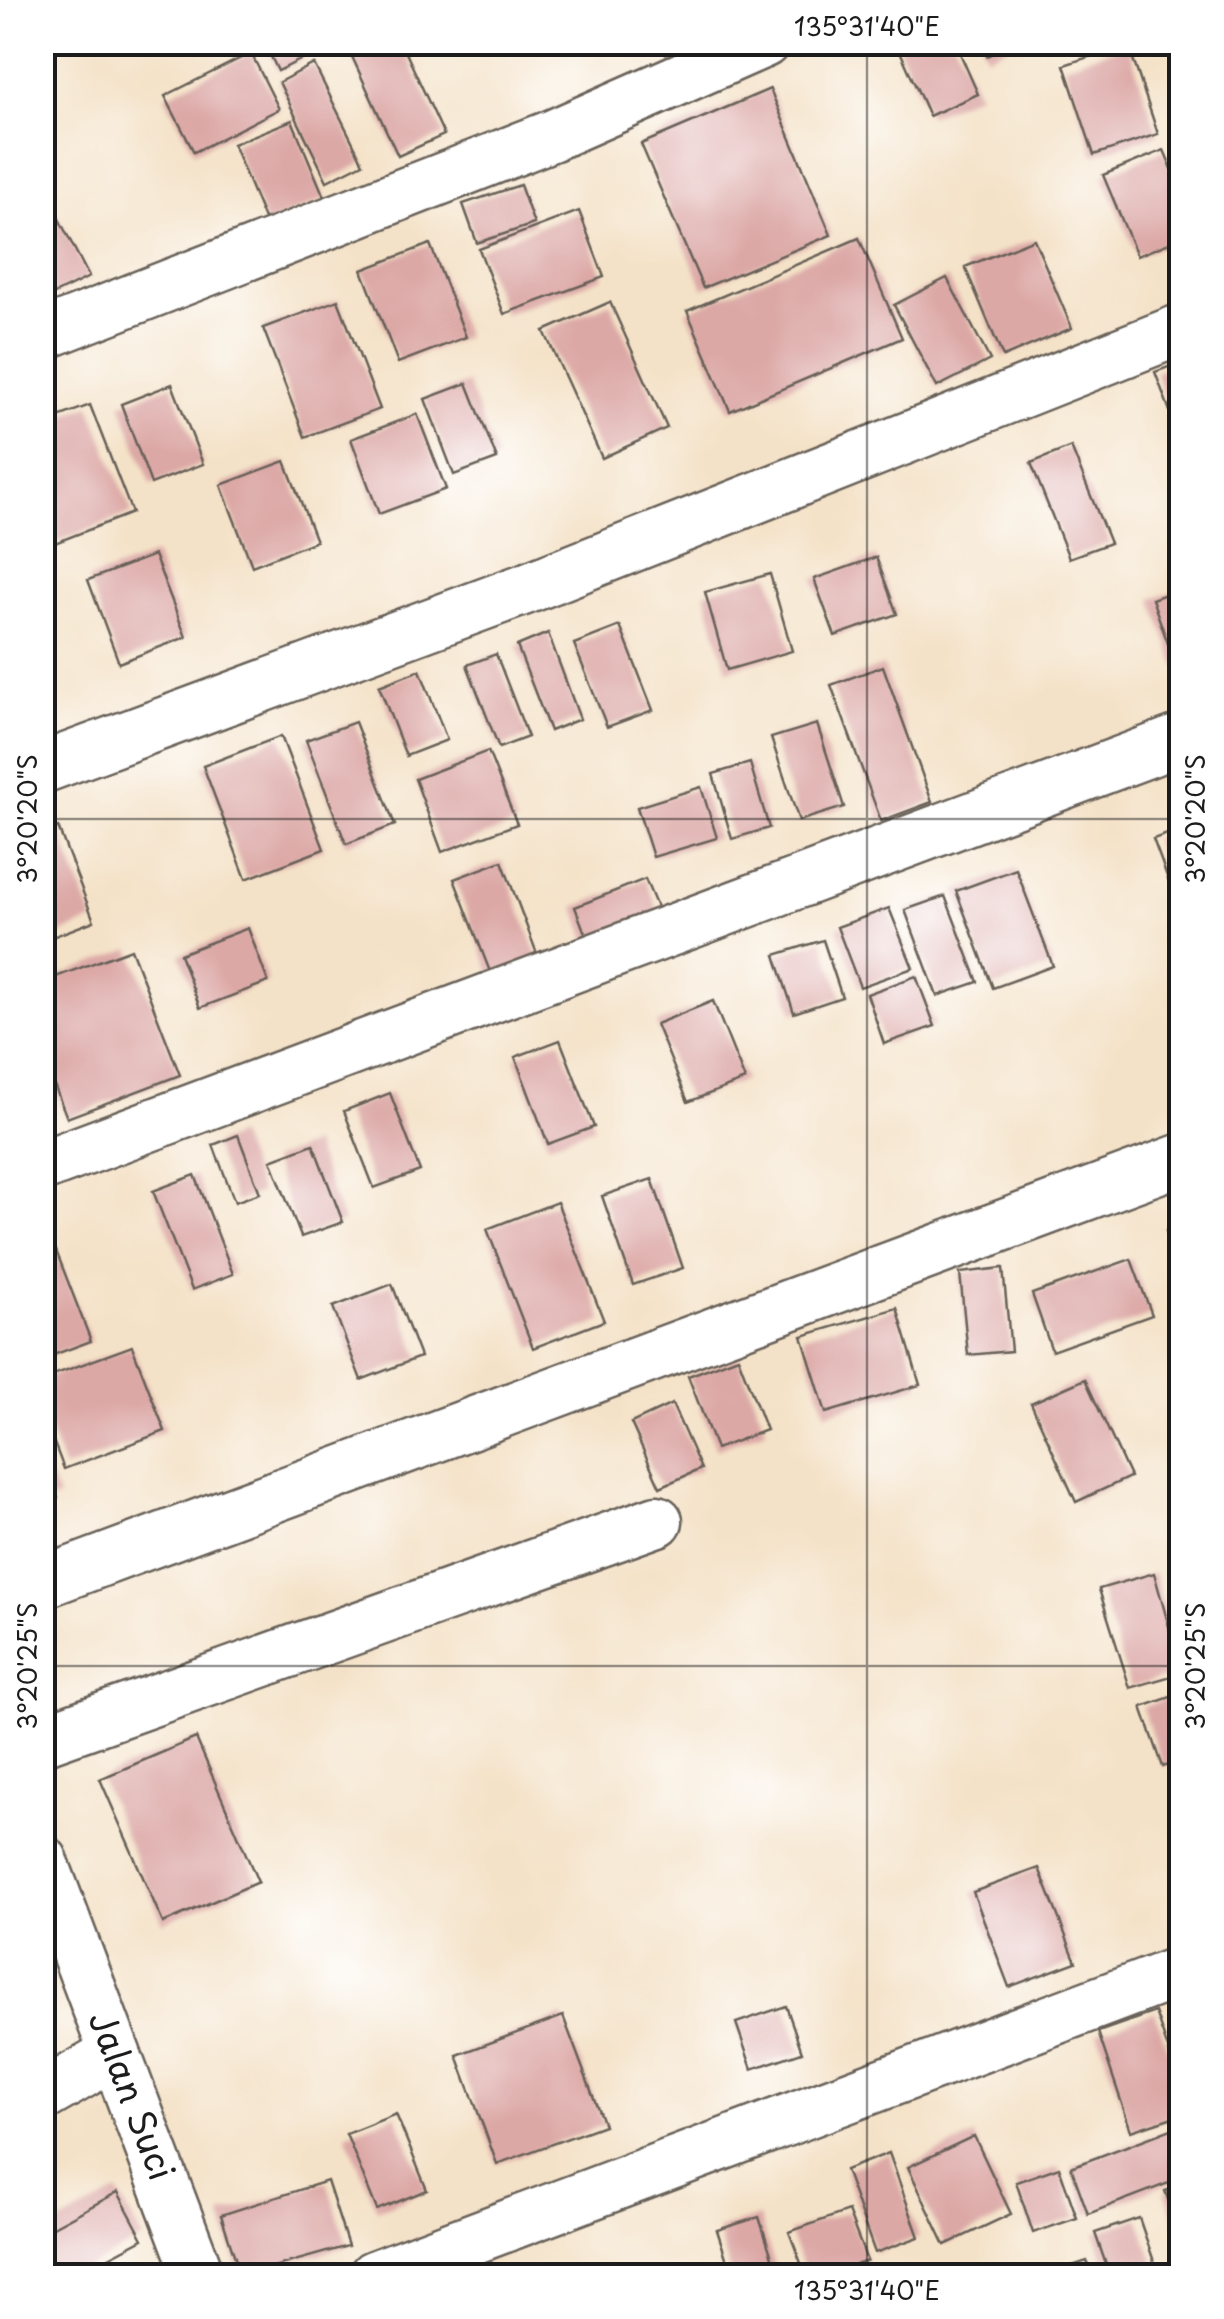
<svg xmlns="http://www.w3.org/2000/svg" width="1224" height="2319" viewBox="0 0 1224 2319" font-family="'Playpen Sans',sans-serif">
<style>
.building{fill:#dca8a6}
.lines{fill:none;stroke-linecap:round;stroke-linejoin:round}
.minor-casing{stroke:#686158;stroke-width:55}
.minor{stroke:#fff;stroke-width:50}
.ticks{fill:none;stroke:#1c1c1c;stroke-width:2.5;stroke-opacity:0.45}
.labels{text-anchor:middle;stroke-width:10;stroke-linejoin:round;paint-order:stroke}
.street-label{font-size:35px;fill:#1c1c1c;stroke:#fff}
.neatline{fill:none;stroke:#1c1c1c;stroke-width:4}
.ticks-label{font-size:25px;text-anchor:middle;fill:#1c1c1c}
</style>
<rect width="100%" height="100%" fill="#fff"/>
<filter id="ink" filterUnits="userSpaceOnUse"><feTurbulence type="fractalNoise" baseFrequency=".01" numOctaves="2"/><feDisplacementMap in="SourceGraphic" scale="20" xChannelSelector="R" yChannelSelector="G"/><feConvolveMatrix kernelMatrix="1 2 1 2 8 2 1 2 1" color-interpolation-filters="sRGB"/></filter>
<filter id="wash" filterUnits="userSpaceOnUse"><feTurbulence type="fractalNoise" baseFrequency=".0048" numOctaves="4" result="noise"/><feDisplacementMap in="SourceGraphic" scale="40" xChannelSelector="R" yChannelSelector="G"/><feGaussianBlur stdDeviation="2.25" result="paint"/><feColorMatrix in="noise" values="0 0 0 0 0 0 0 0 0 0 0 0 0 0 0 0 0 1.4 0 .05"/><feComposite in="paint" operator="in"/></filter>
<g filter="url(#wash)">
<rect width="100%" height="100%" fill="#f4e2c8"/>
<g id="blocks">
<g class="building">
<path d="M264 42H336L278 71Z"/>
<path d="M366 42H401L444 135 398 156 349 50Z"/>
<path d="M896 42H955L978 94 929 116Z"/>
<path d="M981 42H1017L987 56Z"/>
<path d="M1128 44 1158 134 1094 155 1064 65Z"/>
<path d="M251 53 279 109 194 152 165 96Z"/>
<path d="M314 64 363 163 327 181 279 82Z"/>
<path d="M770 89 831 235 703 288 641 144Z"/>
<path d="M292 120 325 199 266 224 233 144Z"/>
<path d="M1164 150 1182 192V238L1137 256 1103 175Z"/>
<path d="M520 185 534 224 477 243 463 204Z"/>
<path d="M42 186 89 277 42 300Z"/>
<path d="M579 211 604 277 504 314 479 249Z"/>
<path d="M859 238 902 338 730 411 687 311Z"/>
<path d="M1034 239 1072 328 1003 357 965 267Z"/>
<path d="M430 244 466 337 398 363 362 270Z"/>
<path d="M947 278 990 360 937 387 894 305Z"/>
<path d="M338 300 380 409 305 437 263 328Z"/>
<path d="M610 302 667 428 602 458 544 331Z"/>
<path d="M1182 362V440H1181L1155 372Z"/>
<path d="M467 383 497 459 454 475 425 399Z"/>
<path d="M172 384 203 464 151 484 121 404Z"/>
<path d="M90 405 132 513 55 543 42 510V423Z"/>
<path d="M417 414 446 489 379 514 351 439Z"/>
<path d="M1071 447 1110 543 1069 558 1031 463Z"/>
<path d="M285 461 316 541 252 566 221 485Z"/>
<path d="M154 555 186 637 119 663 88 580Z"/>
<path d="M876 557 897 614 835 636 814 579Z"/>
<path d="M770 574 792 651 727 670 705 592Z"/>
<path d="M1182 588V664L1176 666 1152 599Z"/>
<path d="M620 626 653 710 607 727 574 644Z"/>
<path d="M548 633 580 719 550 731 517 646Z"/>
<path d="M496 654 528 737 499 748 467 665Z"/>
<path d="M883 666 932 802 881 821 831 685Z"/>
<path d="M420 670 447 740 406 756 379 686Z"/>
<path d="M355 722 395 825 346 844 306 740Z"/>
<path d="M817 724 844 807 799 821 771 738Z"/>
<path d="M281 736 324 849 246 879 203 766Z"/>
<path d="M488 751 517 824 442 852 415 779Z"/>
<path d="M750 763 769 828 732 839 713 774Z"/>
<path d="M701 787 717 838 653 857 637 807Z"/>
<path d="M58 827 94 921 42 941V832Z"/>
<path d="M1182 829V914H1181L1153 839Z"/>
<path d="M502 861 539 959 492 977 454 879Z"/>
<path d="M1016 869 1053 966 993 988 956 891Z"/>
<path d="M645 879 659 912 588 941 575 907Z"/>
<path d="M945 896 978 982 937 996 905 910Z"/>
<path d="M889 908 913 968 860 987 837 927Z"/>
<path d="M248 928 268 982 200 1008 180 954Z"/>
<path d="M823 940 842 997 794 1013 775 955Z"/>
<path d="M131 949 180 1075 67 1118 42 1054V982Z"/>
<path d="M916 976 935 1026 884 1044 867 994Z"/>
<path d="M713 1001 745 1080 688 1102 656 1024Z"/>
<path d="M560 1040 594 1127 548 1144 515 1057Z"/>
<path d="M390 1093 420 1171 374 1188 344 1111Z"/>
<path d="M238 1135 260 1193 235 1202 213 1145Z"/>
<path d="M313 1144 343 1222 301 1237 271 1160Z"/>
<path d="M195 1175 233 1274 192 1290 153 1191Z"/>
<path d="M652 1179 683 1268 633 1285 602 1196Z"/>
<path d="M557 1202 604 1321 533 1348 487 1229Z"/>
<path d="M43 1217 91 1341 48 1357 42 1344Z"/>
<path d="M1182 1226V1275L1181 1276 1166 1231Z"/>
<path d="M1131 1259 1152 1315 1052 1351 1032 1294Z"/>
<path d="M1003 1268 1011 1351 968 1355 960 1273Z"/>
<path d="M392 1284 420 1357 361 1380 333 1307Z"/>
<path d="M897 1308 920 1385 826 1413 802 1336Z"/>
<path d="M132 1346 165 1431 64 1469 42 1412V1379Z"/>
<path d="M738 1357 766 1430 716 1449 688 1376Z"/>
<path d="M1085 1379 1130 1477 1076 1502 1031 1403Z"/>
<path d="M672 1404 701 1469 660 1487 631 1423Z"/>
<path d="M42 1459 58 1498 42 1504Z"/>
<path d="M1154 1573 1182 1673 1130 1688 1099 1589Z"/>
<path d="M1182 1693V1761L1163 1767 1142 1707Z"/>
<path d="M196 1738 258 1882 163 1923 100 1779Z"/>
<path d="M1039 1868 1076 1962 1009 1987 973 1892Z"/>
<path d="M786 2006 802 2052 752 2069 736 2023Z"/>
<path d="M1155 2012 1182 2089V2114L1131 2131 1098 2032Z"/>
<path d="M563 2016 604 2125 497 2164 457 2055Z"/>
<path d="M396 2114 427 2190 377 2210 346 2134Z"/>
<path d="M1182 2125V2178L1088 2214 1071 2167Z"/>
<path d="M974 2136 1011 2214 945 2245 908 2167Z"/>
<path d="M889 2153 919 2237 875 2253 845 2170Z"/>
<path d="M1059 2167 1077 2218 1033 2233 1016 2182Z"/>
<path d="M327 2181 348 2246 241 2276 221 2215Z"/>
<path d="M1182 2185V2234L1181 2235 1165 2191Z"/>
<path d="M118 2192 143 2239 73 2276H42V2233Z"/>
<path d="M848 2211 867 2261 824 2276H806L789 2232Z"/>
<path d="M759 2217 778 2276H732L717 2230Z"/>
<path d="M1139 2218 1159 2276H1110L1095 2233Z"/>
<path d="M1087 2261 1092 2276H1042Z"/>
</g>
</g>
</g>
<g filter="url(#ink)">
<use href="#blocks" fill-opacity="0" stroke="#686158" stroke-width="2.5"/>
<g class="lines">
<g class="minor-casing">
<g id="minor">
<path d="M42 335 551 136 764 42"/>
<path d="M42 768 525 589 1182 329"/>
<path d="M42 1166 1182 739"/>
<path d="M42 1583 1182 1159"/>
<path d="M42 1740 657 1521"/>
<path d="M42 1860 199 2276"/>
<path d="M42 2096 115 2054"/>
<path d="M374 2276 1182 1971"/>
</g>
</g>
<use href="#minor" class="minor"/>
</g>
</g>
<path class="ticks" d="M867 42V2276M42 819H1182M42 1666H1182"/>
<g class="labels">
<g class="street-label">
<text transform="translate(131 2096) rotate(69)" y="12">Jalan Suci</text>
</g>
</g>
<rect width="1224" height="2319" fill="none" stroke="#fff" stroke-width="110"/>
<rect x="55" y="55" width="1114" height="2209" class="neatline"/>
<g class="ticks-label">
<text x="867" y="36">135°31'40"E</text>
<text transform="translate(28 819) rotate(-90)" y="9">3°20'20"S</text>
<text transform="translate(1196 819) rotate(-90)" y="9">3°20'20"S</text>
<text transform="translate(28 1666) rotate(-90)" y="9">3°20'25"S</text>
<text transform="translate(1196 1666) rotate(-90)" y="9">3°20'25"S</text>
<text x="867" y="2300">135°31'40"E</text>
</g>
</svg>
